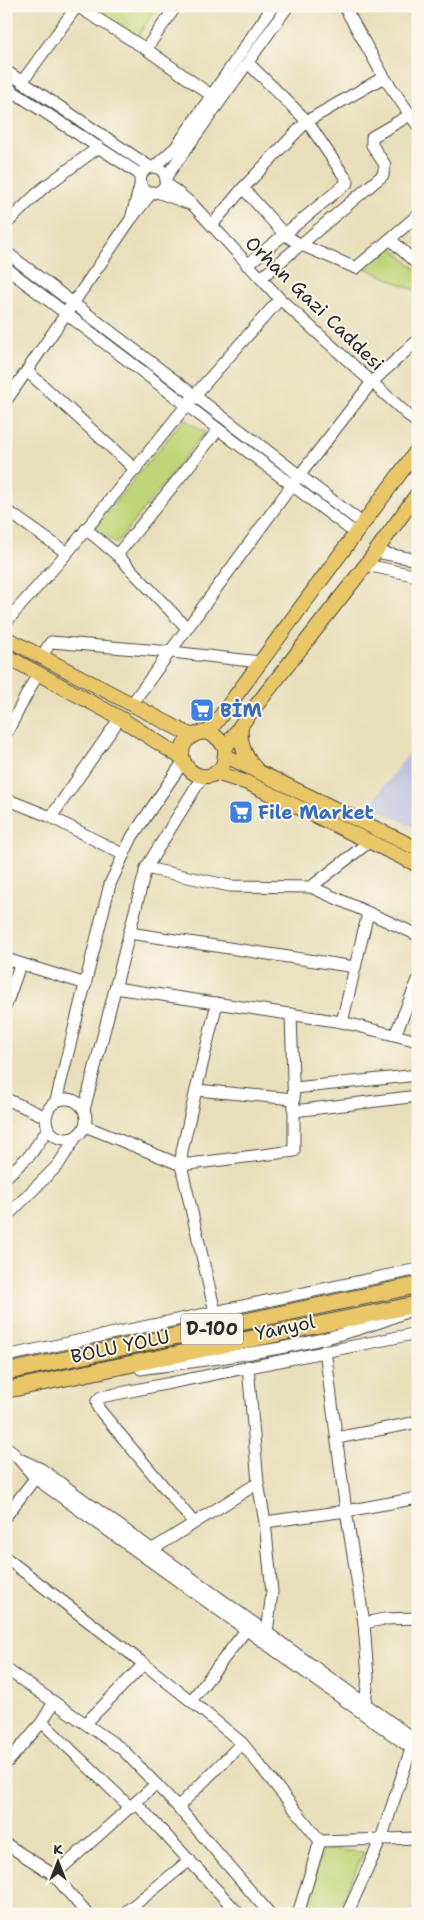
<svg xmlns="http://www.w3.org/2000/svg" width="424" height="1920" viewBox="0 0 424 1920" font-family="'Shantell Sans',sans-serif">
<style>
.industrial{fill:#c0c2dd}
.green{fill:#c0d579;stroke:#768052}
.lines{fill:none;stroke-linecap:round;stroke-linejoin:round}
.minor-casing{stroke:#474640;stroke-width:13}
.major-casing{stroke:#474640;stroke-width:16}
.highway-casing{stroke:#474640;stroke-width:18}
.minor{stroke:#fff;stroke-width:11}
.major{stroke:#e9c769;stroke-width:14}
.highway{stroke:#e9c769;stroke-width:16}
.labels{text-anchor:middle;stroke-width:4;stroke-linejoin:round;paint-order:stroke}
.shield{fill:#fbf7ec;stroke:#696865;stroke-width:1}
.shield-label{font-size:18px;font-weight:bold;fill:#2b2b2b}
.street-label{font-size:19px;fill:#2b2b2b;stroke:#fbf7ec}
.shop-label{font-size:19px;font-weight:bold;fill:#366cbe;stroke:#fbf7ec;text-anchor:start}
</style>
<rect width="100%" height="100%" fill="#fbf7ec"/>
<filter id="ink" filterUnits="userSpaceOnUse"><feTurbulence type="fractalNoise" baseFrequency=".02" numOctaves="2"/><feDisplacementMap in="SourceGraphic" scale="10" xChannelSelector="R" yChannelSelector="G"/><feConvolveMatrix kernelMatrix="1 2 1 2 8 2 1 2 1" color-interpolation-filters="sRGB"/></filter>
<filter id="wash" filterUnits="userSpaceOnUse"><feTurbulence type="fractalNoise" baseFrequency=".0096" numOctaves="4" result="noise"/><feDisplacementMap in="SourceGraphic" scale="20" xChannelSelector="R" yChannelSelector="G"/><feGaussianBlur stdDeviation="1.12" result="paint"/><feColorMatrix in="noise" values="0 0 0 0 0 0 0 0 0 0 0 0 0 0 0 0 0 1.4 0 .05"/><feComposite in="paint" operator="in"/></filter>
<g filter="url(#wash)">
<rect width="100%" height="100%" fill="#e8deb9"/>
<path class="industrial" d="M418 741V829L369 806Z"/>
<g class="green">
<path d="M86 6H149L155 10 136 39Z"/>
<path d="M390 246 418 271V292L365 268Z"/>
<path d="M184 419 205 432 116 544 95 527Z"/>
<path d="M322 1849 364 1852 336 1914H304Z"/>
</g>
</g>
<g filter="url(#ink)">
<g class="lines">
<g class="minor-casing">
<g id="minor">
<path d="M77 6 146 49 211 95"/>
<path d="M344 6 384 77 418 126"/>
<path d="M146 49 174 9"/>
<path d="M6 71 150 167"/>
<path d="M22 82 77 6"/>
<path d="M6 87 141 175"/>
<path d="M154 167 176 147 273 6"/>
<circle cx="153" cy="180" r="13"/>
<path d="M166 177 288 6"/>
<path d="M141 182 131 219 152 192"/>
<path d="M243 188 284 234 299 244 356 268 418 215"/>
<path d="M157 192 193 205 166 183"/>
<path d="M193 205 280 299 418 424"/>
<path d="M6 224 43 188 99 147"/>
<path d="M212 225 243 188 307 121 384 77"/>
<path d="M390 239 418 265"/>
<path d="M6 252 362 523"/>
<path d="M247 265 348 182 307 121 248 63"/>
<path d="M6 268 355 533"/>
<path d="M261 278 383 175 385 165 372 145V137L410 115"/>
<path d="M28 372 136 470"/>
<path d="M6 401 131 219"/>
<path d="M6 510 67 553"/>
<path d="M86 529 117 555 187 628"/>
<path d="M376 552 418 560"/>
<path d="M117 555 218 430"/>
<path d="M366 565 418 576"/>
<path d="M6 622 67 553 194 396 280 299"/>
<path d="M41 657 51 642 172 652 260 662"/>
<path d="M131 705 292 485 372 382 418 340"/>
<path d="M6 734 38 673"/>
<path d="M6 799 51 817 120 718"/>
<path d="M51 817 122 854"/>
<path d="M146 868 230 886 311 887 369 842"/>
<path d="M311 887 418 935"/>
<path d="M129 933 355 967"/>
<path d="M6 959 86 984"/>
<path d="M115 988 342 1022 418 1041"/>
<path d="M217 1003 196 1090 294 1099"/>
<path d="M6 1005 20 965"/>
<path d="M291 1014 294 1111 418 1096"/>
<path d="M342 1022 368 913"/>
<path d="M395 1035 418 980"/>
<path d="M295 1088 418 1075"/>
<circle cx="66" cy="1119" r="20"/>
<path d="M6 1099 46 1117"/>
<path d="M56 1101 110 884 132 837 183 762"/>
<path d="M84 1110 146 868 202 777"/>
<path d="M85 1126 181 1165 182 1151 196 1090"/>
<path d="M6 1177 30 1155 48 1129"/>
<path d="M6 1217 58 1165 76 1137"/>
<path d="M215 1312 181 1165 294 1151V1111"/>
<path d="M325 1350 346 1511 364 1623 384 1619 418 1618"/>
<path d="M6 1356 418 1269"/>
<path d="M248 1366 258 1483 265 1522 272 1592 267 1633"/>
<path d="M141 1369C230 1356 323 1347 406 1312"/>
<path d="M337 1438 418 1422"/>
<path d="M6 1446 19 1459"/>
<path d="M6 1516 39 1473"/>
<path d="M265 1522 346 1511 418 1498"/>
<path d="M194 1523 98 1408 97 1401 101 1397 418 1333"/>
<path d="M153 1549 258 1483"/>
<path d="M6 1558 144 1664"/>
<path d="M364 1623 368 1677 365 1704"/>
<path d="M6 1669 122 1749 178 1807 242 1743 320 1841 418 1838"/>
<path d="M42 1722 131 1808"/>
<path d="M86 1723 144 1664 191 1701"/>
<path d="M418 1742 41 1469 19 1459 35 1478 418 1753"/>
<path d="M242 1743 191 1701 246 1630"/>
<path d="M6 1764 42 1722 54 1702"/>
<path d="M136 1803 239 1914"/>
<path d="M178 1807 270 1914"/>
<path d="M6 1844 54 1875 87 1914"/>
<path d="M54 1875 156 1784"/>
<path d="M123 1914 190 1860"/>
<path d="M298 1914 320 1841"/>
<path d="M347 1914 381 1839 411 1749"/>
</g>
</g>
<g class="major-casing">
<g id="major">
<path d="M6 638 192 736"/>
<path d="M6 656 120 718 182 758"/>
<path d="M241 725C239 743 244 757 257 770"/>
<path d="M208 733 418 449"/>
<path d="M225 749C219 735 205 727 191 737 166 755 199 792 220 769 227 762 223 756 226 748 229 740 237 732 241 725L366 565 418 493"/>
<path d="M226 756 418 849"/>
<path d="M216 773 248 783 418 865"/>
</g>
</g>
<g class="highway-casing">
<g id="highway">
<path d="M6 1372 418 1285"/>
<path d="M6 1390 418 1304"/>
</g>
</g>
<use href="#minor" class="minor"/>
<use href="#major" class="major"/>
<use href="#highway" class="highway"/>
</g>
</g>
<defs>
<g id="supermarket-square" transform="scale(1.25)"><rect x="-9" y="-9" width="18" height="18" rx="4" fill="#3f7fe0" stroke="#fbf7ec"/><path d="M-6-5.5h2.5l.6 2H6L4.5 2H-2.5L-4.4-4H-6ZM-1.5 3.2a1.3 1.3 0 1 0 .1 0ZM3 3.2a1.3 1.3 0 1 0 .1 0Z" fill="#fff"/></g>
</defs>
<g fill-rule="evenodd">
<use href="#supermarket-square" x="202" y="710"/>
<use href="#supermarket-square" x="241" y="812"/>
</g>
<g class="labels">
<rect class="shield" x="181" y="1313.5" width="62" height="31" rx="4"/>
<g class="shield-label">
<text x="212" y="1335">D-100</text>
</g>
<g class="street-label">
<text transform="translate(315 303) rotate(44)" y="7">Orhan Gazi Caddesi</text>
<text transform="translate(285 1327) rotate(-12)" y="7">Yanyol</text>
<text transform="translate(120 1346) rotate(-12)" y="7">BOLU YOLU</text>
</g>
<g class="shop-label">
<text x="220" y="717">BİM</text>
<text x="258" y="819">File Market</text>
</g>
</g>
<rect width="424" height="1920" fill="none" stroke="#fbf7ec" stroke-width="25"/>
<g transform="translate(58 1862)" stroke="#fbf7ec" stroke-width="4" paint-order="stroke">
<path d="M0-4L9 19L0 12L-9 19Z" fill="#2b2b2b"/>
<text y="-8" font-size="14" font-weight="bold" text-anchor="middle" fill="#2b2b2b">K</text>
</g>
</svg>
